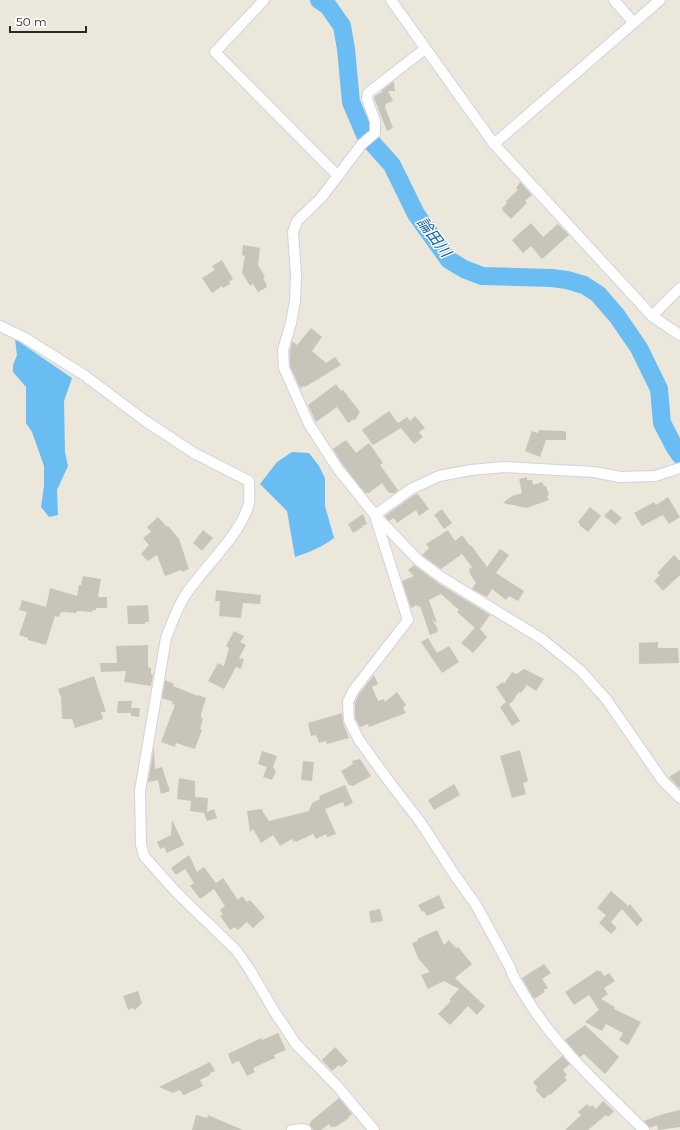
<svg xmlns="http://www.w3.org/2000/svg" width="680" height="1130" viewBox="0 0 680 1130" font-family="Montserrat,'Noto Sans JP',sans-serif">
<style>
.water{fill:#6abdf2}
.lines{fill:none;stroke-linecap:round;stroke-linejoin:round}
.river{stroke:#6abdf2;stroke-width:18}
.building{fill:#c7c5ba}
.minor-casing{stroke:#d0d1e3;stroke-width:12}
.minor{stroke:#fff;stroke-width:10}
.labels{text-anchor:middle;stroke-width:3;stroke-linejoin:round;paint-order:stroke}
.water-label{font-size:15px;font-style:italic;fill:#09599e;stroke:#fff}
</style>
<rect width="100%" height="100%" fill="#ece7db"/>
<g class="water">
<path d="M15 339 72 378 64 401 65 452 68 466 57 490 58 515 49 517 41 507 44 486V466L32 432 26 423V387L13 372V365L17 355Z"/>
<path d="M292 452 309 453 319 466 325 478V506L334 538C322 547 310 552 295 557L287 511 260 484 277 462Z"/>
</g>
<g class="lines">
<path class="river" d="M319 0 328 6 342 26 346 49 351 102 365 135 392 165 416 214 449 260 464 269 482 276 552 278 567 280 584 285 598 294 617 316 639 348 659 389 662 423 674 446 680 455"/>
</g>
<g class="building">
<path d="M393 82H394L395 91H388L393 101 385 104 386 106 385 107 393 128 387 131 374 98V97L383 91H381Z"/>
<path d="M520 182 532 195 525 201 527 203 511 219 502 210 503 209 502 208 507 203 506 201 518 190 516 188Z"/>
<path d="M531 223 543 237 558 224 569 235 542 259 531 246 523 253 512 240Z"/>
<path d="M243 245 260 248 258 265 265 277 263 278 267 285H266L267 287 258 292 253 284 250 286 242 273 245 256 242 255Z"/>
<path d="M222 260 233 279 229 282 230 284 223 288 222 286 212 293 202 278 215 270 212 266Z"/>
<path d="M311 328 322 337 312 351 326 363 335 357 341 365 305 387 304 386 300 388 290 366V351L292 341 297 345Z"/>
<path d="M336 384 341 391 343 390 360 412 355 420 354 419 348 423 337 407 316 422 308 405Z"/>
<path d="M389 411 398 423 407 417 410 421 415 416 425 428 419 432 423 437 414 444 401 428 373 445 362 430Z"/>
<path d="M539 430 564 431 566 432V440H546L540 457 525 451 532 431 538 433Z"/>
<path d="M346 440 356 453 369 443 383 463 380 465 398 490 395 493H389L382 483 369 493H365L343 465 333 449Z"/>
<path d="M527 477V480H532L533 485 542 482 544 486H546L549 495 547 496 549 500 527 508 503 503 512 496 522 493 519 479Z"/>
<path d="M418 494 429 509 419 516 416 510 397 523 394 518 389 521 385 516 414 495H415Z"/>
<path d="M668 497 680 517 669 524 663 515 642 526 634 513 654 502 656 505Z"/>
<path d="M590 507 601 516 588 532 579 525 580 524 578 522Z"/>
<path d="M442 509 452 523 444 529 434 515Z"/>
<path d="M611 509 622 518 615 525 604 516Z"/>
<path d="M363 514 367 524 362 526 363 527 353 533 348 524Z"/>
<path d="M158 517 167 527 168 526 179 539 189 569 182 572 181 570 165 576 157 555 148 561 141 554 149 545 143 538 151 532 147 527Z"/>
<path d="M203 530 213 538 202 551 193 543Z"/>
<path d="M448 530 455 541 462 535 470 546 471 545 487 567 500 549 509 555 496 573 524 591 518 601 509 596 506 600 492 589 487 597 472 589 476 583 469 572 470 571 469 569 472 567 462 554 441 569 422 555 429 548 426 544Z"/>
<path d="M674 555 680 561V575L663 591 654 581 660 575 657 573Z"/>
<path d="M414 565 438 583 490 615 480 629 487 637 473 653 461 643 475 628 457 612 459 610 441 594 429 600 437 623 432 619 438 629H437L438 632 430 635 420 606 418 607 417 605 411 608 402 581 414 576 408 570Z"/>
<path d="M83 576 101 579 98 597H107V608H96V610H93L92 612 77 611 76 613 61 612 59 617 55 616 46 645 28 640V638L19 635 27 612 19 610 22 600 46 607 50 588 77 596 79 585H81Z"/>
<path d="M216 590 261 595 260 604 243 603 241 618 219 616 220 601H215Z"/>
<path d="M148 605 149 622H145V624H128L127 606Z"/>
<path d="M234 631 244 636 240 642 246 645 239 658 244 659 241 669 236 667 224 689 208 681 218 663 224 666 229 648 226 646Z"/>
<path d="M428 638 437 653 449 646 459 662 442 673 421 642Z"/>
<path d="M658 642V648H678L679 663 639 664V643Z"/>
<path d="M148 645V667L151 668V674L153 675 151 686 124 682 126 671 101 672 100 663H117L116 646Z"/>
<path d="M524 669 544 679 536 691 527 685 521 693 519 692 513 701 509 704 520 721 512 726 500 707 506 702 496 687 503 682 504 684 512 672 516 674Z"/>
<path d="M374 675 378 684 372 687 378 701 384 699 385 702 397 692 406 705 403 708 406 713 369 727 368 724 360 727 355 718V703L359 694Z"/>
<path d="M94 676 106 712H101L103 719 75 728 72 719H62L61 697 58 689Z"/>
<path d="M165 680 174 684 173 686 198 696V695L206 698 201 714V718L203 719 200 729 202 730 195 749 176 743 175 747 161 742 175 705 172 704 173 702 162 698Z"/>
<path d="M118 701H132L131 708H140L139 717 131 716V713H117Z"/>
<path d="M342 713 343 723 349 738 327 744 326 741 319 743 316 735 311 736 308 723Z"/>
<path d="M154 747 155 769 162 767 170 791 161 794 158 780 148 782Z"/>
<path d="M520 750 528 781 523 783 526 794 512 798 500 756Z"/>
<path d="M262 751 277 756 273 768H275L274 770 276 771 272 780 263 777 267 767 258 764Z"/>
<path d="M360 759 371 776 353 786 349 785 341 771 353 764 352 761Z"/>
<path d="M303 761 314 762 312 781 301 780Z"/>
<path d="M680 770V787L679 788 669 777Z"/>
<path d="M179 778 195 781V797L208 798 207 812 214 809 217 818 207 821 204 813 190 811 191 801 177 799Z"/>
<path d="M454 784 460 795 434 810 428 800Z"/>
<path d="M345 785 353 803 345 807 343 802 325 809 336 834 327 837 326 834 316 839 313 834 296 842V841L294 842 292 839 280 846 273 835 261 843 253 829 250 832 247 811 262 809 263 812 269 821 309 811 312 803 320 799 319 796Z"/>
<path d="M172 820 184 845 167 853 164 847 160 849 157 842 171 835Z"/>
<path d="M189 855 197 872 204 867 216 883 223 878 238 900 242 896 247 902 250 900 265 917 253 928 247 922 238 930 235 927 230 930 220 916 223 914 220 910 225 906 214 889 200 899 190 886 194 883 185 869 176 875 171 868Z"/>
<path d="M611 891 628 906 630 904 643 920 637 926 622 909 611 922 617 928 611 934 599 923 606 915 597 908Z"/>
<path d="M439 895 445 908 427 916 424 911 422 912 418 905Z"/>
<path d="M380 909 383 921 371 923 369 911Z"/>
<path d="M437 930 444 945 449 940 456 948 458 947 472 964 455 978 485 1006 477 1015 468 1006 450 1025 438 1014 451 1001 449 1000 459 989 444 981 428 989 421 975 430 972 418 958 412 943 418 941 417 939Z"/>
<path d="M544 964 551 973 542 979 548 988 543 990 545 992 534 999 522 978Z"/>
<path d="M598 970 599 972 601 971 604 976 609 973 615 981 604 988 608 994 601 999 615 1007 614 1009 641 1022 628 1045 619 1040 623 1033 606 1024 602 1031 585 1022 599 1010 589 995 574 1005 565 992Z"/>
<path d="M138 991 142 1003 135 1010 133 1008 128 1010 123 996Z"/>
<path d="M585 1025 619 1057 605 1074 584 1054 580 1057 565 1040Z"/>
<path d="M278 1033 286 1050 274 1055 275 1058 253 1068 255 1072 247 1076 239 1061 232 1064 228 1054 261 1038 262 1040Z"/>
<path d="M335 1047 348 1061 341 1067 339 1065 332 1071 322 1060Z"/>
<path d="M562 1056 570 1064 563 1070 567 1075 564 1077 567 1080 550 1095 549 1094 544 1099 536 1091 537 1087 533 1082Z"/>
<path d="M210 1062 215 1071 210 1073V1075L200 1080 203 1086 184 1095 182 1094 180 1090 173 1093 159 1087Z"/>
<path d="M339 1098 352 1114 348 1117 349 1118 335 1127 333 1126 332 1128 329 1124 321 1130H313L309 1124 311 1122V1121Z"/>
<path d="M603 1101 614 1111 608 1117 606 1115 588 1130H565L581 1115 578 1112 587 1104 590 1107 592 1105 596 1109Z"/>
<path d="M680 1110V1127L658 1130 657 1125 650 1128 644 1121 663 1114Z"/>
<path d="M196 1115 207 1118 208 1115 243 1130H192Z"/>
</g>
<g class="lines">
<g class="minor-casing">
<g id="minor">
<path d="M264 0 215 52 338 176"/>
<path d="M391 0 494 144 652 316 680 335"/>
<path d="M614 0 633 22"/>
<path d="M425 49 368 93 367 99 375 121V133L362 144 321 198 297 221 293 232 296 275 295 301 291 323 283 350 284 368 309 424 338 469 375 515 418 560 441 577 542 639 580 670 606 699 663 781 680 798"/>
<path d="M494 144 660 0"/>
<path d="M652 316 680 288"/>
<path d="M0 326 25 338 84 375 144 420 194 453 249 481C249 488 250 496 249 503 241 536 201 569 183 599 176 611 171 625 166 638L140 791 141 845 144 856 178 894 236 950 250 970 274 1011 296 1044 338 1087 374 1130"/>
<path d="M375 515 411 489 439 476 471 470 504 467 594 472 620 477 655 476 680 468"/>
<path d="M376 519 408 620 353 691 348 702 349 720 359 740 388 780 421 823 454 874 476 905 510 967C513 978 519 986 525 996 556 1047 602 1088 644 1130"/>
<path d="M292 1130 303 1129 306 1130"/>
</g>
</g>
<use href="#minor" class="minor"/>
</g>
<g class="labels">
<g class="water-label">
<text transform="translate(434 237) rotate(53)" y="5">論田川</text>
</g>
</g>
<path d="M10 26v6h76v-6" fill="none" stroke="#2a2a2a" stroke-width="2"/>
<text x="16" y="26" font-size="12" fill="#2a2a2a" stroke="#ffffff" stroke-width="3" paint-order="stroke">50 m</text>
</svg>
